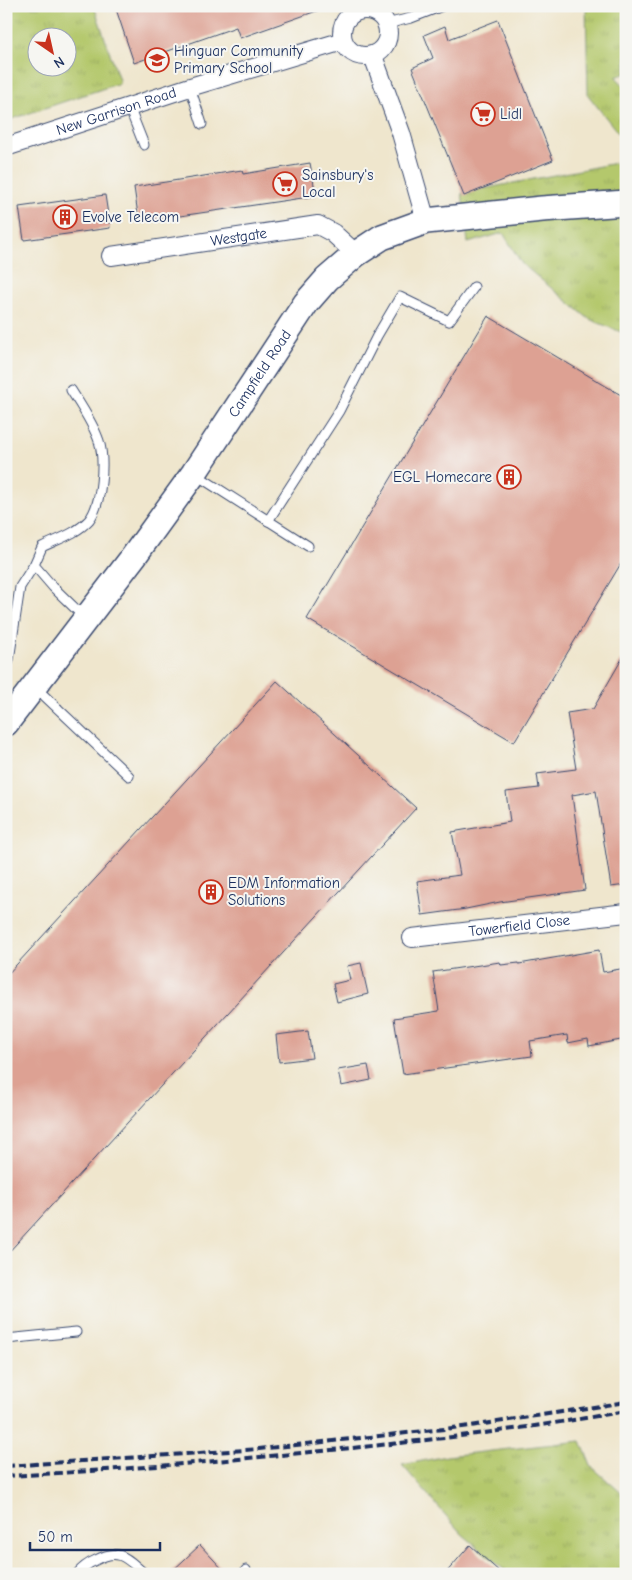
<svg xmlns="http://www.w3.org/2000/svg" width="632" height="1580" viewBox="0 0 632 1580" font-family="'Comic Neue',sans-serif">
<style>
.grass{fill:url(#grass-tufts);stroke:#687c65;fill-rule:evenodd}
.building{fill:#dda193}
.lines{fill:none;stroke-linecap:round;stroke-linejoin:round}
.lane-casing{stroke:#3b4a6f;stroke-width:11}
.street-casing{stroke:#3b4a6f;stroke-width:20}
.secondary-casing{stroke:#3b4a6f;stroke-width:28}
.lane{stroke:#fff;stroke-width:9}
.street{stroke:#fff;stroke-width:18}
.secondary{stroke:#fff;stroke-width:25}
.rail{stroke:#1b2f5e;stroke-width:4;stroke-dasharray:8 4;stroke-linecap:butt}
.labels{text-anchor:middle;stroke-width:4;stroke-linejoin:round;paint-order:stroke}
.poi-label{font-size:15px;fill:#1b2f5e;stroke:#f6f6f2;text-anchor:start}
.street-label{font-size:15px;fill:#1b2f5e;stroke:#f6f6f2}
</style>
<defs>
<pattern id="grass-tufts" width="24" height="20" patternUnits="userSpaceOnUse" patternTransform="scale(1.25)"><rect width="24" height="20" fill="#b4c86c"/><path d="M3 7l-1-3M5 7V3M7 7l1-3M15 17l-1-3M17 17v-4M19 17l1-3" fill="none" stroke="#9aac60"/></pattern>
</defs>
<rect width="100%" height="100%" fill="#f6f6f2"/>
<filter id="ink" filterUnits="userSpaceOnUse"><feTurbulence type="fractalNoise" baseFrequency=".02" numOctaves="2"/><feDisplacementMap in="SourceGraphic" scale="10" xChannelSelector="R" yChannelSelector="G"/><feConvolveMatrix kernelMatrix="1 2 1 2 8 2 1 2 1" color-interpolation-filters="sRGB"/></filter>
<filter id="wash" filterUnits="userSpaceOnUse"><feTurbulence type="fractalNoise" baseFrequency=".0096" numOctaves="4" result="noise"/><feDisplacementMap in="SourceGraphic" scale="20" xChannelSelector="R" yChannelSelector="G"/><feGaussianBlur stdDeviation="1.12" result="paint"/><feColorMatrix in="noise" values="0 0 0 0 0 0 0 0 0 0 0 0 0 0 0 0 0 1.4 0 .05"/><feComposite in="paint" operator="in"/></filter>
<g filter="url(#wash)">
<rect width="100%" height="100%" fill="#efe6cd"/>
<g class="grass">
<path d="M6 6H94L120 83 6 121ZM38 38H68V68H38Z"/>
<path d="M586 6H626V73L616 77 626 88V143L588 95Z"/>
<path d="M626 161V334L589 319 522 264 503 233 468 243 462 193Z"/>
<path d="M581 1441 591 1466 626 1497V1574H509L461 1533 402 1465 447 1456Z"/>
</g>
<g id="blocks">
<g class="building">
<path d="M115 6H325V8L240 38 236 27 134 63Z"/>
<path d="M498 20 553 160 464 196 412 68 433 58 424 35 445 26 449 39Z"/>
<path d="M310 163 316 196 139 222 134 187 242 170 243 174Z"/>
<path d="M105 195 110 228 24 240 19 207Z"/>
<path d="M488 316 626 398V555L514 742 307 619Z"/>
<path d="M626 652V808H624L626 822V885L611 887 596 791 572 795 585 890 500 902 466 909 422 915 417 881 460 875 452 832 510 822 506 792 539 788 537 774 576 769 567 713 593 709Z"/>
<path d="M277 681 416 808 6 1255V976Z"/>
<path d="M599 950 603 972 626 968V1039L589 1046 588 1039 568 1043 567 1035 530 1041 532 1056 403 1074 394 1018 439 1011 433 972 500 962 501 965 519 963V964Z"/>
<path d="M361 963 368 994 337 1002 333 984 350 980 347 966Z"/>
<path d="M308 1031 312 1058 279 1062 276 1035Z"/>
<path d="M368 1065 371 1080 341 1086 338 1070Z"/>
<path d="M200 1545 227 1574H169Z"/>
<path d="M470 1545 502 1574H445Z"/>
</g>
</g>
</g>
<g filter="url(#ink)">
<use href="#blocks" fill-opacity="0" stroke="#3b4a6f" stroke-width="1"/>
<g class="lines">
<g class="lane-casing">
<g id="lane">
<path d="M346 6 349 16"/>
<path d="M366 6 367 10"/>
<path d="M386 24 411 18 442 6"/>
<path d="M190 87 202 124"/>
<path d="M129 107 144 145"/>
<path d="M71 390C81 406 93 423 99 441 105 460 102 504 89 520 76 534 58 539 42 547L34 565 53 587 84 617"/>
<path d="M195 474 308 546"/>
<path d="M268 521 339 411 377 336 400 297 449 321 474 287"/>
<path d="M6 668 9 660 20 587 34 565"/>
<path d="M35 687 129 776"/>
<path d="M6 1339 76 1332"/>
<path d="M77 1574C82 1568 89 1563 96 1560 120 1547 127 1559 145 1574"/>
<path d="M246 1574V1570"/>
</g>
</g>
<g class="street-casing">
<g id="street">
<circle cx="365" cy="33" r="23"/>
<path d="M373 56 401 133 426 221"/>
<path id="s1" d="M6 147 190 87 343 41"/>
<path id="s2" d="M111 256 318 225 333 233 356 254"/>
<path id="s3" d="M412 938 626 913"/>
</g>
</g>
<g class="secondary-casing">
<g id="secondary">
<path id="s4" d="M6 723 134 556 194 473 306 303 327 279 356 254 382 237 426 221 542 209 626 203"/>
</g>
</g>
<use href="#lane" class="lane"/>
<use href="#street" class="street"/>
<use href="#secondary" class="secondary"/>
<g class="rail">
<path d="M6 1466 259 1449 471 1426 626 1402"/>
<path d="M6 1476C108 1471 210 1462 311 1452 416 1442 522 1430 626 1411"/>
</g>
</g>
</g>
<defs>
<g id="school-ring" transform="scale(1.25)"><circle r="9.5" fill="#f6f6f2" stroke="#c8321e" stroke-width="1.5"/><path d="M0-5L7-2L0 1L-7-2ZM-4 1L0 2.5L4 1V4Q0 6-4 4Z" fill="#c8321e"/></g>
<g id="supermarket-ring" transform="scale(1.25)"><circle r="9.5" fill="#f6f6f2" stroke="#c8321e" stroke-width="1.5"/><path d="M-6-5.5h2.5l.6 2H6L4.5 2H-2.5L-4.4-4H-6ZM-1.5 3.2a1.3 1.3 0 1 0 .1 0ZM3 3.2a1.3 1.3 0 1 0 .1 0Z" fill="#c8321e"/></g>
<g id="building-ring" transform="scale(1.25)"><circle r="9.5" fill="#f6f6f2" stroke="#c8321e" stroke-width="1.5"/><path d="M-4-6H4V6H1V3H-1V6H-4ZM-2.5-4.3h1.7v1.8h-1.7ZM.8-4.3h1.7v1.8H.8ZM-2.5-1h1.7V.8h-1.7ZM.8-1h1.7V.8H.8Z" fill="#c8321e"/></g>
</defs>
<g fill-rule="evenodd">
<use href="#school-ring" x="157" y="60"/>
<use href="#supermarket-ring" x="483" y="114"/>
<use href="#supermarket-ring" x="285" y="184"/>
<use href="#building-ring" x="65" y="217"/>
<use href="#building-ring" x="509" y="477"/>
<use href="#building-ring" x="211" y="892"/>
</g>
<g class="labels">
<g class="poi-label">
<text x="174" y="56">Hinguar Community<tspan x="174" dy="17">Primary School</tspan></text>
<text x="500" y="119">Lidl</text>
<text x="302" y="180">Sainsbury's<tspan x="302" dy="17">Local</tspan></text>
<text x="82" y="222">Evolve Telecom</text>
<text x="492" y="482" text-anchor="end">EGL Homecare</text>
<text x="228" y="888">EDM Information<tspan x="228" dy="17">Solutions</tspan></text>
</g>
<g class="street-label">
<text dy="5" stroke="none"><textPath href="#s1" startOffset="116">New Garrison Road</textPath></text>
<text dy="5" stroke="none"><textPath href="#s2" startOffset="129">Westgate</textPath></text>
<text dy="5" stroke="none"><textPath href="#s4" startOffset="432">Campfield Road</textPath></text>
<text dy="5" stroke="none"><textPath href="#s3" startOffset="108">Towerfield Close</textPath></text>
</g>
</g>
<rect width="632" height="1580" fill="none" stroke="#f6f6f2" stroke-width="25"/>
<g transform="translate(52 52) rotate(146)"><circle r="24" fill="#f6f6f2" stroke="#9ea6b7"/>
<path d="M0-4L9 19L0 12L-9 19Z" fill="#c8321e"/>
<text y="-8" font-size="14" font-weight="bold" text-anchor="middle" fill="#1b2f5e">N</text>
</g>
<path d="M30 1542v8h130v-8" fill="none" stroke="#1b2f5e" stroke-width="2.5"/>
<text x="38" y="1542" font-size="15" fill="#1b2f5e" stroke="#f6f6f2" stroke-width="4" paint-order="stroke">50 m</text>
</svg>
